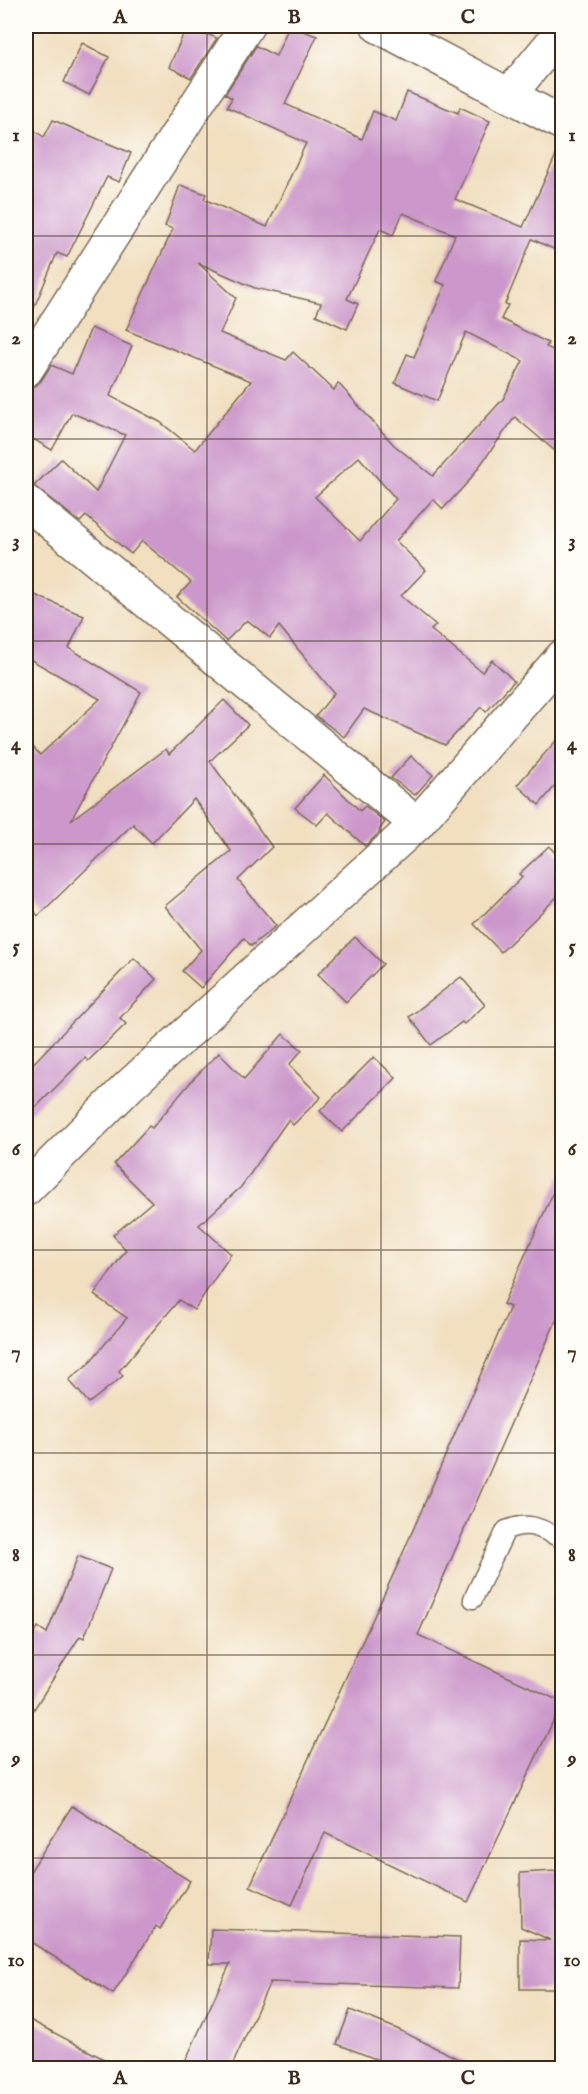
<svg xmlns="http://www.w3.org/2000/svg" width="588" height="2094" viewBox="0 0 588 2094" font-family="'IM FELL English',serif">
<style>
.building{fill:#cc98cb;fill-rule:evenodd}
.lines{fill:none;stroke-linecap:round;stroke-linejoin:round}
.lane-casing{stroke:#7b6957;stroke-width:21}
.street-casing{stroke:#7b6957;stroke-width:36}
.lane{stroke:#fff;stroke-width:18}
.street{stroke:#fff;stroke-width:33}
.grid{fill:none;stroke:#3b2a1e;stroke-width:1.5;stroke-opacity:0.55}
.neatline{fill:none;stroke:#3b2a1e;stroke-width:2}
.grid-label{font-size:20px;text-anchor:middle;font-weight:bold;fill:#3b2a1e}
</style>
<rect width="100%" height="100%" fill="#fdfcf7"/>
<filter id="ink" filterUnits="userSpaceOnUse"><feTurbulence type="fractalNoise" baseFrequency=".0167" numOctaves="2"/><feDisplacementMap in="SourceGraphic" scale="12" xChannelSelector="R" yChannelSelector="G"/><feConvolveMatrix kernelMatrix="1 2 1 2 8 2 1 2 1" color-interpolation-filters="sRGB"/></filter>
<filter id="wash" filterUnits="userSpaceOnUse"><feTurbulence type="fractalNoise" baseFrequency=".008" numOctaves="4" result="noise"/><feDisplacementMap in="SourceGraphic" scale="24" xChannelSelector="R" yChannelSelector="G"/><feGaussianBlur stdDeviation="1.35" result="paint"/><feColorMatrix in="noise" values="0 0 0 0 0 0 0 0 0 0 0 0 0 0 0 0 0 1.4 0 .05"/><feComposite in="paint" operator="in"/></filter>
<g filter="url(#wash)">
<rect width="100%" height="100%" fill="#f1dfc0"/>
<g id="blocks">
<g class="building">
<path d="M187 26 217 38 191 78 169 67Z"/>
<path d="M289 26 317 36 285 104 362 139 373 111 396 121 407 92 458 113 460 107 490 121 455 199 523 227 562 142V253L532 239 505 304 508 305 501 319 548 343 546 347 562 354V457L515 417 468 482 443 509 433 499 396 541 426 570 401 596 436 625 431 630 482 672 492 660 514 681 486 712 481 707 445 745 364 709 344 737 316 716 334 693 279 626 270 638 247 620 226 641 177 597 191 582 142 541 131 554 86 516 80 522 34 486 61 459 96 492 125 435 72 413 52 450 26 435V389L34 387 41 381 51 365 72 374 91 328 132 346 110 396 160 422 195 450 251 381 126 330 173 229 165 226 180 185 206 194 204 199 267 227 306 143 227 107 232 98 225 94 256 46 276 56ZM403 213 455 235 436 281 445 285 414 357 407 354 395 383 437 401 466 332 523 361 503 399 433 476 394 445 338 383 334 390 293 352 286 360 220 333 236 298 198 263 255 288 321 303 316 315 347 329 358 304 347 299 380 229 393 235ZM359 457 396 499 360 541 315 497Z"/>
<path d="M82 43 109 57 89 95 64 82Z"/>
<path d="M53 120 131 153 119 182 107 177 67 257 57 253 26 327V258L33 240 26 235V125L44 137Z"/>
<path d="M26 591 84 616 69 648 141 692 71 820 166 749 169 754 224 700 248 725 210 761 272 847 238 880 276 926 251 946 244 938 201 988 182 971 201 950 165 906 231 851 194 799 152 843 133 824 38 916 27 902 26 904V739L40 755 100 699 26 657Z"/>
<path d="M562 734V778L539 805 517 785Z"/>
<path d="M411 756 433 775 415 795 391 778Z"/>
<path d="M324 775 360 811 365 806 385 822 379 830 380 832 365 846 328 813 317 825 295 808Z"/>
<path d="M549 846 562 861V892L501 952 474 924 522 877 519 874Z"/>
<path d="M355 937 383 964 346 1002 318 974Z"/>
<path d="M134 958 156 979 120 1018 126 1024 88 1061 85 1058 26 1117V1071Z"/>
<path d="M461 977 485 1005 464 1024 462 1022 431 1045 409 1017Z"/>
<path d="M283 1034 302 1050 289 1065 321 1097 293 1125 288 1120 241 1187 199 1225 231 1254 194 1310 179 1300 119 1371 123 1376 89 1403 69 1380 88 1364 127 1318 94 1295 126 1250 113 1235 152 1202 114 1164 149 1126 152 1128 194 1078 219 1053 244 1079Z"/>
<path d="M374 1057 396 1078 342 1132 320 1111Z"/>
<path d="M562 1173V1307L418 1635 562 1702 468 1902 325 1833 292 1905 250 1886 399 1562 510 1307 503 1304Z"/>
<path d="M78 1556 111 1569 84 1638 80 1636 26 1722V1647L38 1627 47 1633Z"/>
<path d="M72 1806 190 1881 160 1929 156 1926 113 1994 26 1939V1878Z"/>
<path d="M556 1871 559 1940H562V1989H520V1939L550 1940 521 1927 520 1873Z"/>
<path d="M211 1929 460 1937 458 1988 270 1982 231 2068H182L230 1964H209Z"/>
<path d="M350 2010 395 2028 477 2068H399L337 2044Z"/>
<path d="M26 2018 121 2068H26Z"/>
</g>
</g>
</g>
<g filter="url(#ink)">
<use href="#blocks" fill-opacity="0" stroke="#7b6957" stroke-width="1.5"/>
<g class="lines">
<g class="lane-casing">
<path id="lane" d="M473 1599 506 1530C530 1520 541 1529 562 1539"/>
</g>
<g class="street-casing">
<g id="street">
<path d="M378 26 562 123"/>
<path d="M509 95 562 31"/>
<path d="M26 370 247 26"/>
<path d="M26 502 417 824"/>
<path d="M26 1189 129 1086 417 824 562 657"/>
</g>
</g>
<use href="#lane" class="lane"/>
<use href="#street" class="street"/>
</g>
</g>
<path class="grid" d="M207 26V2068M381 26V2068M26 236H562M26 439H562M26 641H562M26 844H562M26 1047H562M26 1250H562M26 1453H562M26 1655H562M26 1858H562"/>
<rect width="588" height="2094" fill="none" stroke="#fdfcf7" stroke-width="66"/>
<rect x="33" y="33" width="522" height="2028" class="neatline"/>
<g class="grid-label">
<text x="120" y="23">A</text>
<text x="294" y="23">B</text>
<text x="468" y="23">C</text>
<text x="16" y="141">1</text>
<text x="572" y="141">1</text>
<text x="16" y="344">2</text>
<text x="572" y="344">2</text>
<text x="16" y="547">3</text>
<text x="572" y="547">3</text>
<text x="16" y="750">4</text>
<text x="572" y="750">4</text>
<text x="16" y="952">5</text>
<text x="572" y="952">5</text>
<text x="16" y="1155">6</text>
<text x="572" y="1155">6</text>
<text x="16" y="1358">7</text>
<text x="572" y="1358">7</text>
<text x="16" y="1561">8</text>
<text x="572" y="1561">8</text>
<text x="16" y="1764">9</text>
<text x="572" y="1764">9</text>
<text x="16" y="1966">10</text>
<text x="572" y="1966">10</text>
<text x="120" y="2084">A</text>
<text x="294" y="2084">B</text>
<text x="468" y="2084">C</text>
</g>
</svg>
